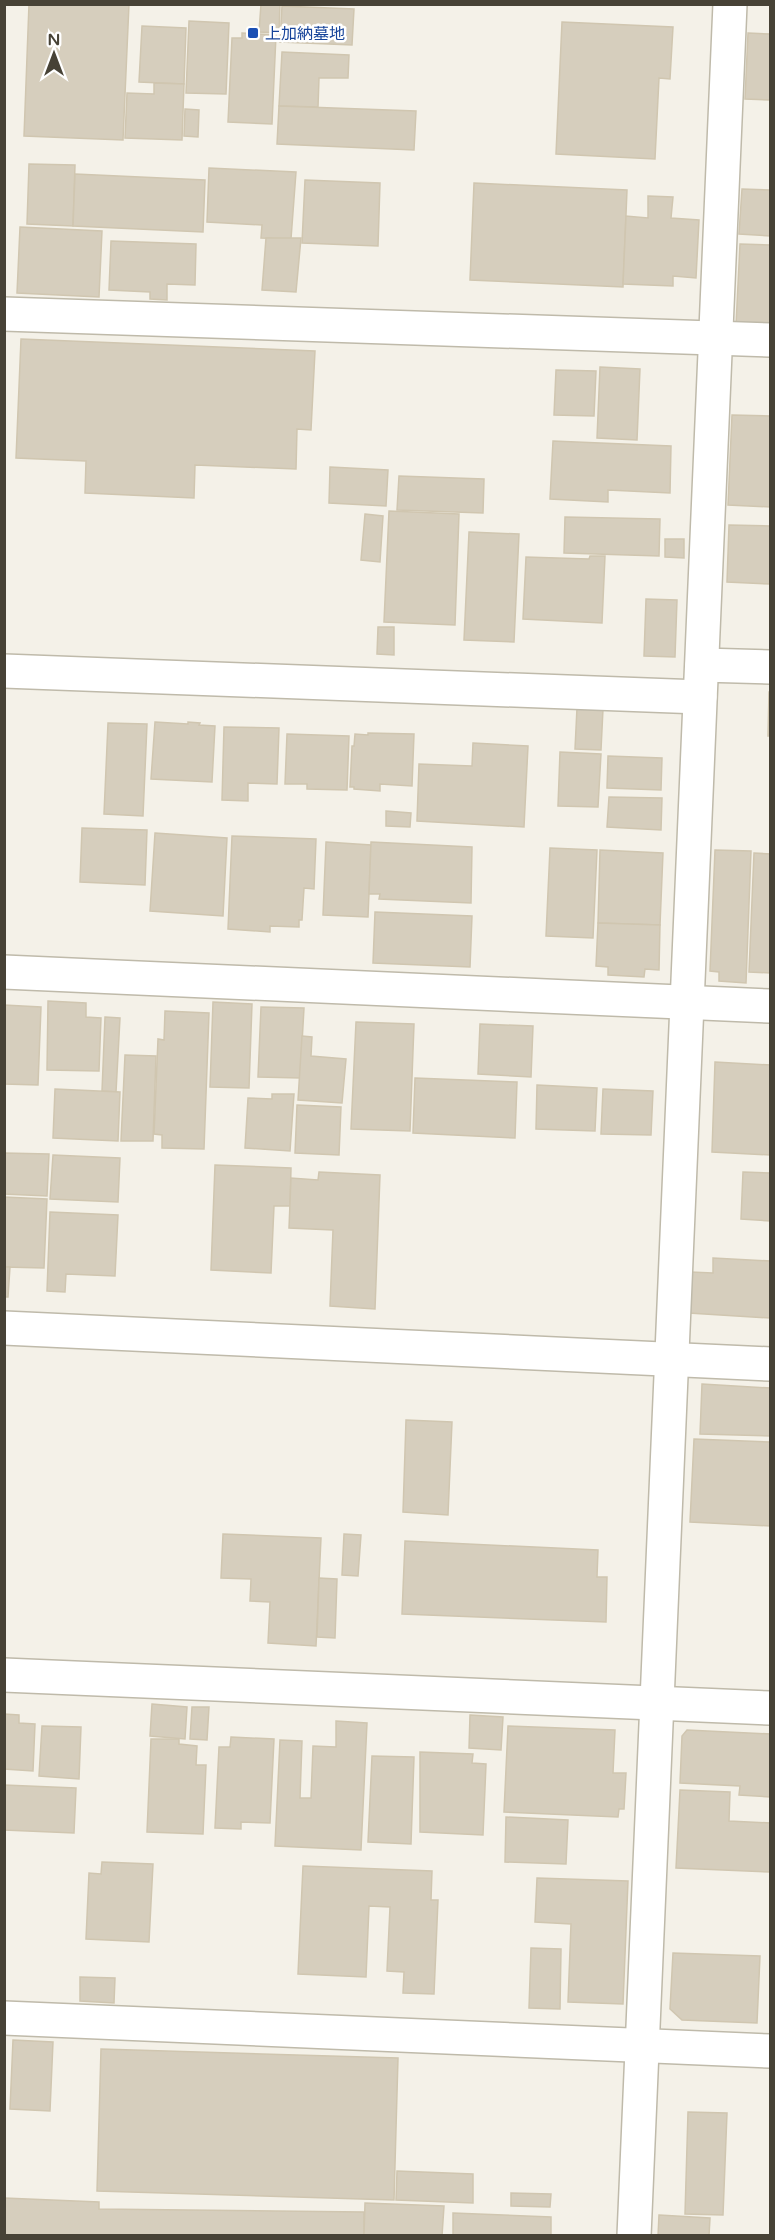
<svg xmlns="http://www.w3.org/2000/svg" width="775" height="2240" viewBox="0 0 775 2240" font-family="'Varela Round','Noto Sans JP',sans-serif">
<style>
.building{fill:#d6cebd;stroke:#d0c6b0;stroke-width:1.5}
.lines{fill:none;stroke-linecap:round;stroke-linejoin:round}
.minor-casing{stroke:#bfbaaa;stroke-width:36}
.minor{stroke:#fff;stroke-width:33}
.transit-dot{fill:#1a4fb4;stroke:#fff;stroke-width:2}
.labels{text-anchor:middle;stroke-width:5;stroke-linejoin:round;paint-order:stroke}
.transit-label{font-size:16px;fill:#164399;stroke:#fff;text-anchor:start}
</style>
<rect width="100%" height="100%" fill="#f4f1e8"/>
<g class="building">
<path d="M29 4H129L123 140 24 136Z"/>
<path d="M261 4H280L279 33 259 32Z"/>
<path d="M282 6 354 9 352 45 280 42Z"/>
<path d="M189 21 229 23 226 94 186 93Z"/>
<path d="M562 22 673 27 670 79 659 78 655 159 556 154Z"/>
<path d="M142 26 186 28 184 84 139 82Z"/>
<path d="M242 33 276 35 272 124 228 122 232 38H242Z"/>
<path d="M748 33 770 34V100L745 99Z"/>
<path d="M282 52 349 55 348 78H319L318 107 279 106Z"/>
<path d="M154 83 184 84 182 140 125 138 127 93 154 94Z"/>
<path d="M279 106 416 111 414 150 277 144Z"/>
<path d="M185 109 199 110 198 137 184 136Z"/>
<path d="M29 164 75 165 73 226 27 224Z"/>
<path d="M209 168 296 172 291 239 261 238 262 225 207 222Z"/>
<path d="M75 174 205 180 203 232 73 226Z"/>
<path d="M305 180 380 183 378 246 302 243Z"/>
<path d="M474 183 627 190 623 287 470 280Z"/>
<path d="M742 189 770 190V236L739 234Z"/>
<path d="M648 196 673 197 671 218 699 220 696 278 673 276V286L623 284 626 216 648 218Z"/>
<path d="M20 227 102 231 99 297 17 293Z"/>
<path d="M266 238H301L296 292 262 290Z"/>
<path d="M111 241 196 244 195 285 167 284V300L150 299V292L109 290Z"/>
<path d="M740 244 770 245V337L736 325Z"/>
<path d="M21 339 315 351 311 430 297 429 296 469 195 465 194 498 85 493 86 461 16 458Z"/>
<path d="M600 367 640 369 637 440 597 438Z"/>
<path d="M556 370 596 371 594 416 554 415Z"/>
<path d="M732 415 770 416V507L728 505Z"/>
<path d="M553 441 671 446 670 493 608 490V502L550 499Z"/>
<path d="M330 467 388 470 386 506 329 503Z"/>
<path d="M399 476 484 479 483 513 397 510Z"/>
<path d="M389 511 459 514 455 625 384 622Z"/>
<path d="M365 514 383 516 380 562 361 560Z"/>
<path d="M565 517 660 519 659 556 564 553Z"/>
<path d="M729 525 770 526V584L727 582Z"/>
<path d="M469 532 519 534 514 642 464 640Z"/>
<path d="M665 539H684V558L665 557Z"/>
<path d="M590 556H605L602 623 523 619 526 557 589 559Z"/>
<path d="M646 599 677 600 675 657 644 656Z"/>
<path d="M378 627H394V655L377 654Z"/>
<path d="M769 692H770V736H768Z"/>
<path d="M577 708 603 709 601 750 575 749Z"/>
<path d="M155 722 188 724V722L200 723 199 725 215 726 212 782 151 779Z"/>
<path d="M108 723 147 724 143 816 104 814Z"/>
<path d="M224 727 279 728 277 784 248 783V801L222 800Z"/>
<path d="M368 733 414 734 412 786 380 784V791L354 789V787H350L352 746H354L355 734 368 735Z"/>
<path d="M287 734 349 736 347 790 307 789V784H285Z"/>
<path d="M473 743 528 746 524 827 417 821 419 764 472 766Z"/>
<path d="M560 752 601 754 598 807 558 806Z"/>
<path d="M608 756 662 758 661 790 607 788Z"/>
<path d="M609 797 662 798 661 830 607 827Z"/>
<path d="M386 811 411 813 410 827 386 826Z"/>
<path d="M82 828 147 830 145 885 80 882Z"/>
<path d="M155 833 227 838 223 916 150 911Z"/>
<path d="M232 836 316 839 314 889 304 888 302 920H299V927L270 926V932L228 929Z"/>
<path d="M326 842 371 845 368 917 323 915Z"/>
<path d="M371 842 472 847 471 903 379 899 380 894H369Z"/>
<path d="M550 848 597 850 593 938 546 936Z"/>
<path d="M600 850 663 853 660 925 598 923Z"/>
<path d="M715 850 751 851 746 983 719 981V972L710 971Z"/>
<path d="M754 853 770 854V973L749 972Z"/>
<path d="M375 912 472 916 470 967 373 963Z"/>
<path d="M598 923 660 925 659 970 645 969 644 977 608 975V967L596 966Z"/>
<path d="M48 1001 86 1003V1017L101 1018 99 1071 47 1070Z"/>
<path d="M213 1002 252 1004 249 1088 210 1087Z"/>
<path d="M4 1005 41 1007 38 1085 4 1084Z"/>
<path d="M261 1007 304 1008 300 1078 258 1077Z"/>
<path d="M165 1011 209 1013 204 1149 162 1148V1135L154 1134 158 1039 164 1040Z"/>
<path d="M105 1017 120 1018 116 1092 102 1091Z"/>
<path d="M356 1022 414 1024 410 1131 351 1129Z"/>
<path d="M480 1024 533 1026 531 1077 478 1074Z"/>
<path d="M302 1036 312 1037 311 1056 346 1059 342 1103 298 1100Z"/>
<path d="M125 1055 156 1056 153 1141H121Z"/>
<path d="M715 1062 770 1065V1155L712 1152Z"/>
<path d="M415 1078 517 1082 515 1138 413 1133Z"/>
<path d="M537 1085 597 1088 595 1131 536 1129Z"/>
<path d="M55 1089 120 1092 118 1141 53 1138Z"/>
<path d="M603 1089 653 1091 651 1135 601 1134Z"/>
<path d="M272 1094H294L290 1151 245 1148 248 1098 272 1099Z"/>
<path d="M297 1105 341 1107 339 1155 295 1153Z"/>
<path d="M4 1153 49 1154 47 1196 4 1194Z"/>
<path d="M53 1155 120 1158 118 1202 50 1199Z"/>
<path d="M215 1165 291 1168 290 1206H274L271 1273 211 1270Z"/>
<path d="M319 1172 380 1175 375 1309 330 1306 333 1230 289 1228 291 1178 318 1180Z"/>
<path d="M743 1172 770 1173V1221L741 1219Z"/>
<path d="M4 1197 47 1199 44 1268 4 1267Z"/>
<path d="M50 1212 118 1215 115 1276 66 1274 65 1292 47 1291Z"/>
<path d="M713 1258 770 1261V1318L689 1313 691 1272 713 1273Z"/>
<path d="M4 1267H10L8 1297H4Z"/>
<path d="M702 1384 770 1388V1436L700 1434Z"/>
<path d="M406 1420 452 1422 448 1515 403 1512Z"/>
<path d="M694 1439 770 1442V1526L690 1522Z"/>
<path d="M223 1534 321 1538 316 1646 268 1643 270 1602 250 1601 251 1579 221 1578Z"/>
<path d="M344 1534 361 1535 358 1576 342 1575Z"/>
<path d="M405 1541 598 1550 597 1577H607L606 1622 402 1614Z"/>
<path d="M319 1578 337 1579 335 1638 317 1637Z"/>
<path d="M152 1704 187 1707 185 1739 150 1736Z"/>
<path d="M192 1707H209L207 1740 190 1739Z"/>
<path d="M4 1714 19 1715V1723L35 1724 33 1771 4 1769Z"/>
<path d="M470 1715 503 1717 501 1750 469 1748Z"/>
<path d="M336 1721 367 1723 361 1850 275 1846 280 1740 302 1741 300 1798H311L313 1746 336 1747Z"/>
<path d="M42 1726 81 1727 79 1779 39 1776Z"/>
<path d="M508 1726 615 1730 613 1773H626L624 1809H619L618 1817 504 1812Z"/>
<path d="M687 1730 770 1734V1797L739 1795 740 1786 680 1783 682 1736Z"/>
<path d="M231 1737 274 1739 270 1823 241 1822V1829L215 1828 219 1747H230Z"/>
<path d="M151 1739H179V1744L197 1746 196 1765H206L203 1834 147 1832Z"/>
<path d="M420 1752 473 1754 472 1763 486 1764 483 1835 420 1832Z"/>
<path d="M372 1756 414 1757 411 1844 368 1842Z"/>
<path d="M4 1785 76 1788 74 1833 4 1830Z"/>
<path d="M680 1790 730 1792 729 1821 770 1823V1872L676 1868Z"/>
<path d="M506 1817 568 1820 566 1864 505 1862Z"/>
<path d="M102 1862 153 1864 149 1942 86 1939 89 1873 101 1874Z"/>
<path d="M303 1866 432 1871 431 1900H438L434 1994 403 1993 404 1972 387 1971 390 1907 369 1906 366 1977 298 1974Z"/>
<path d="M537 1878 628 1881 623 2004 568 2002 571 1924 535 1922Z"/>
<path d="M531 1948 561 1949 560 2009 529 2008Z"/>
<path d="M673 1953 760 1956 757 2023 682 2020 670 2009Z"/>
<path d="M80 1977 115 1978 114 2003 80 2001Z"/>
<path d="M13 2040 53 2042 50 2111 10 2109Z"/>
<path d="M101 2049 398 2058 394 2200 97 2191Z"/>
<path d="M688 2112 727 2113 723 2215 685 2214Z"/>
<path d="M397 2171 473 2174V2203L396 2200Z"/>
<path d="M511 2193 551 2194 550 2207 511 2206Z"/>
<path d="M4 2198 99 2202V2209L364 2212V2236H4Z"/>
<path d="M365 2203 444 2206 442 2236H364Z"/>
<path d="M453 2213 551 2217V2236H453Z"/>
<path d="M659 2215 710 2218 709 2236H658Z"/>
</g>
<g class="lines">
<g class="minor-casing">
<g id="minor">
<path d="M4 314 770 340"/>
<path d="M702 665 770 667"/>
<path d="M4 671 700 697"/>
<path d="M4 972 770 1006"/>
<path d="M4 1328 770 1364"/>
<path d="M4 1675 770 1708"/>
<path d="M4 2018 770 2051"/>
<path d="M634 2236 730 4"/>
</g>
</g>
<use href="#minor" class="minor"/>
</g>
<rect class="transit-dot" x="247" y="27" width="12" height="12" rx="3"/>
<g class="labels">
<g class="transit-label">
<text x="265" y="39">上加納墓地</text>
</g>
</g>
<rect width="775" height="2240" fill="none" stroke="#474236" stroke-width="12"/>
<g transform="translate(54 54)" stroke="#ffffff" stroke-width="4.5" paint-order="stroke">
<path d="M0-4.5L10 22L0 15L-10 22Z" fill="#474236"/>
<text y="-9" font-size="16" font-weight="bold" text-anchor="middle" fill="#474236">N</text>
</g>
</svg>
